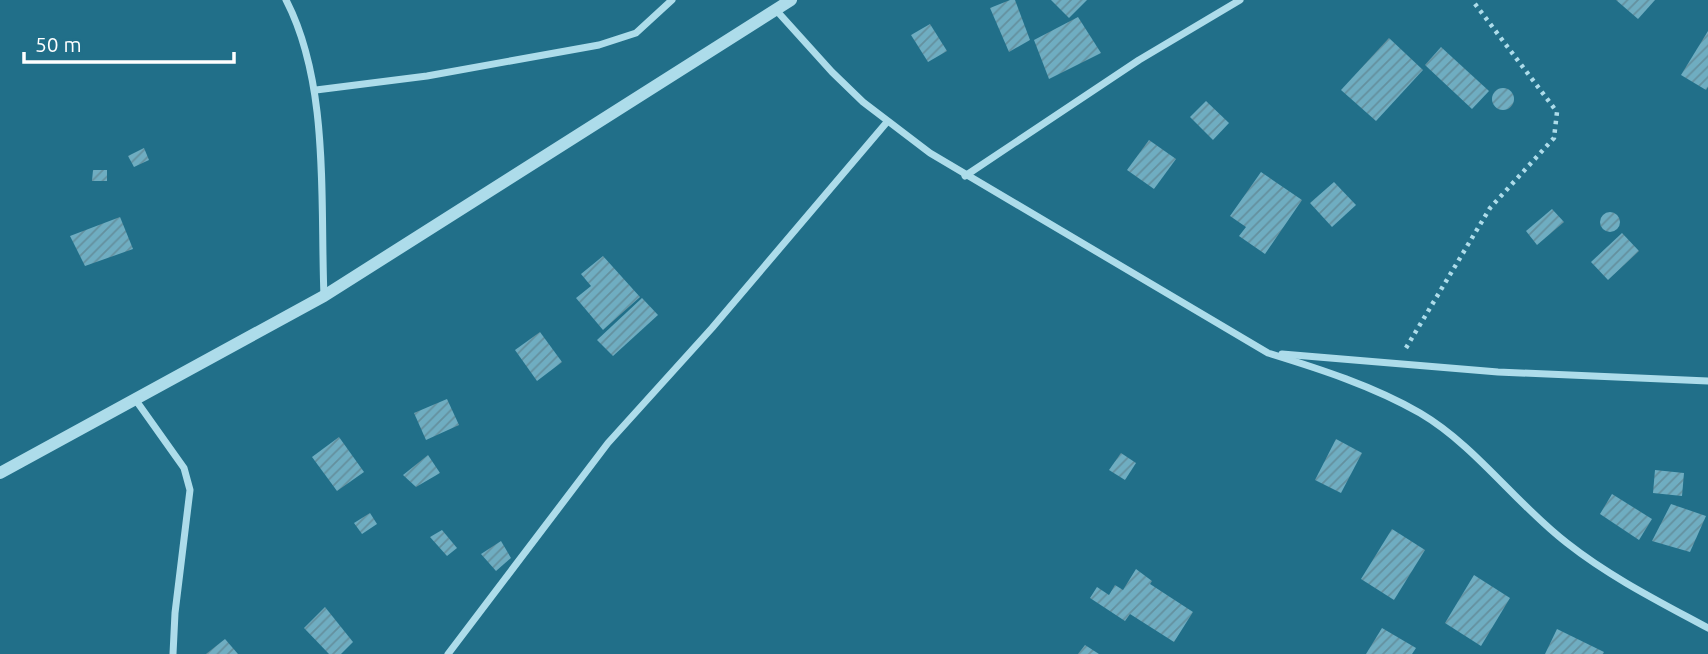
<svg xmlns="http://www.w3.org/2000/svg" width="1708" height="654" viewBox="0 0 1708 654" font-family="Ubuntu,sans-serif">
<style>
.building{fill:url(#building-hatch)}
.lines{fill:none;stroke-linecap:round;stroke-linejoin:round}
.path{stroke:#addcea;stroke-width:4.5;stroke-dasharray:3.5 5;stroke-linecap:butt}
.minor{stroke:#addcea;stroke-width:7}
.tertiary{stroke:#addcea;stroke-width:12}
</style>
<defs>
<pattern id="building-hatch" width="6" height="6" patternUnits="userSpaceOnUse" patternTransform="scale(1.75)"><rect width="6" height="6" fill="#6fadc1"/><path d="M-1 1l2-2M0 6l6-6M5 7l2-2" fill="none" stroke="#64909e"/></pattern>
</defs>
<rect width="100%" height="100%" fill="#216f89"/>
<g class="building">
<path d="M1010 0H1015L1030 40 1009 52 990 8Z"/>
<path d="M1051 0H1087L1069 18Z"/>
<path d="M1616 0H1655L1638 19Z"/>
<path d="M1078 17 1101 53 1049 79 1034 40Z"/>
<path d="M930 24 947 51 928 62 911 35Z"/>
<path d="M1708 31V87L1706 90 1681 75Z"/>
<path d="M1389 38 1423 70 1376 121 1341 90Z"/>
<path d="M1441 47 1489 91 1472 109 1425 65Z"/>
<circle cx="1503" cy="99" r="11"/>
<path d="M1206 101 1229 123 1213 140 1190 117Z"/>
<path d="M1149 140 1176 159 1154 189 1127 170Z"/>
<path d="M144 148 149 160 134 167 128 156Z"/>
<path d="M93 170H107V181H92Z"/>
<path d="M1261 172 1302 200 1265 254 1239 236 1246 227 1230 216Z"/>
<path d="M1334 182 1356 205 1332 227 1310 203Z"/>
<path d="M1552 209 1564 222 1537 245 1526 231Z"/>
<circle cx="1610" cy="222" r="10"/>
<path d="M120 217 133 249 85 266 70 236Z"/>
<path d="M1622 233 1639 251 1608 280 1591 262Z"/>
<path d="M603 256 640 297 603 330 576 298 591 286 581 274Z"/>
<path d="M642 298 658 315 613 356 597 340Z"/>
<path d="M540 332 562 362 537 381 515 350Z"/>
<path d="M447 399 459 425 426 440 414 413Z"/>
<path d="M339 437 364 472 337 491 312 457Z"/>
<path d="M1336 439 1362 453 1341 493 1315 480Z"/>
<path d="M1121 453 1136 463 1125 480 1109 470Z"/>
<path d="M428 455 440 473 416 487 403 475Z"/>
<path d="M1655 470 1684 473 1682 496 1653 493Z"/>
<path d="M1612 494 1652 519 1639 540 1600 514Z"/>
<path d="M1671 504 1706 516 1690 552 1652 541Z"/>
<path d="M370 513 377 524 362 534 354 523Z"/>
<path d="M1392 529 1425 550 1394 600 1361 579Z"/>
<path d="M442 530 457 548 447 556 430 537Z"/>
<path d="M501 541 511 558 496 571 481 554Z"/>
<path d="M1136 569 1152 581 1150 584 1193 612 1174 642 1130 614 1125 621 1090 598 1097 587 1109 595 1115 585 1123 590Z"/>
<path d="M1474 575 1510 598 1481 646 1445 623Z"/>
<path d="M325 607 353 642 341 654H329L304 628Z"/>
<path d="M1382 628 1416 648 1412 654H1366Z"/>
<path d="M1557 629 1604 652 1603 654H1545Z"/>
<path d="M225 639 238 654H206Z"/>
<path d="M1085 645 1099 654H1078Z"/>
</g>
<g class="lines">
<path class="path" d="M1406 348 1490 208 1554 138 1557 112 1472 0"/>
<g class="minor">
<path d="M286 0C330 85 320 201 324 296"/>
<path d="M776 10 832 72 863 102 930 153 1268 353C1320 369 1373 386 1420 413 1476 446 1516 504 1567 543 1610 577 1660 602 1708 628"/>
<path d="M316 90 427 76 599 45 636 33 672 0"/>
<path d="M965 176 1139 60 1240 0"/>
<path d="M1282 354 1498 372 1708 381"/>
<path d="M135 399 184 468 190 490 175 613 173 654"/>
<path d="M448 654 608 443 712 328 887 122"/>
</g>
<path class="tertiary" d="M0 473 324 296 791 0"/>
</g>
<path d="M24 52v10h210v-10" fill="none" stroke="#ffffff" stroke-width="3.5"/>
<text x="35" y="52" font-size="21" fill="#ffffff" stroke="#216f89" stroke-width="5" paint-order="stroke">50 m</text>
</svg>
